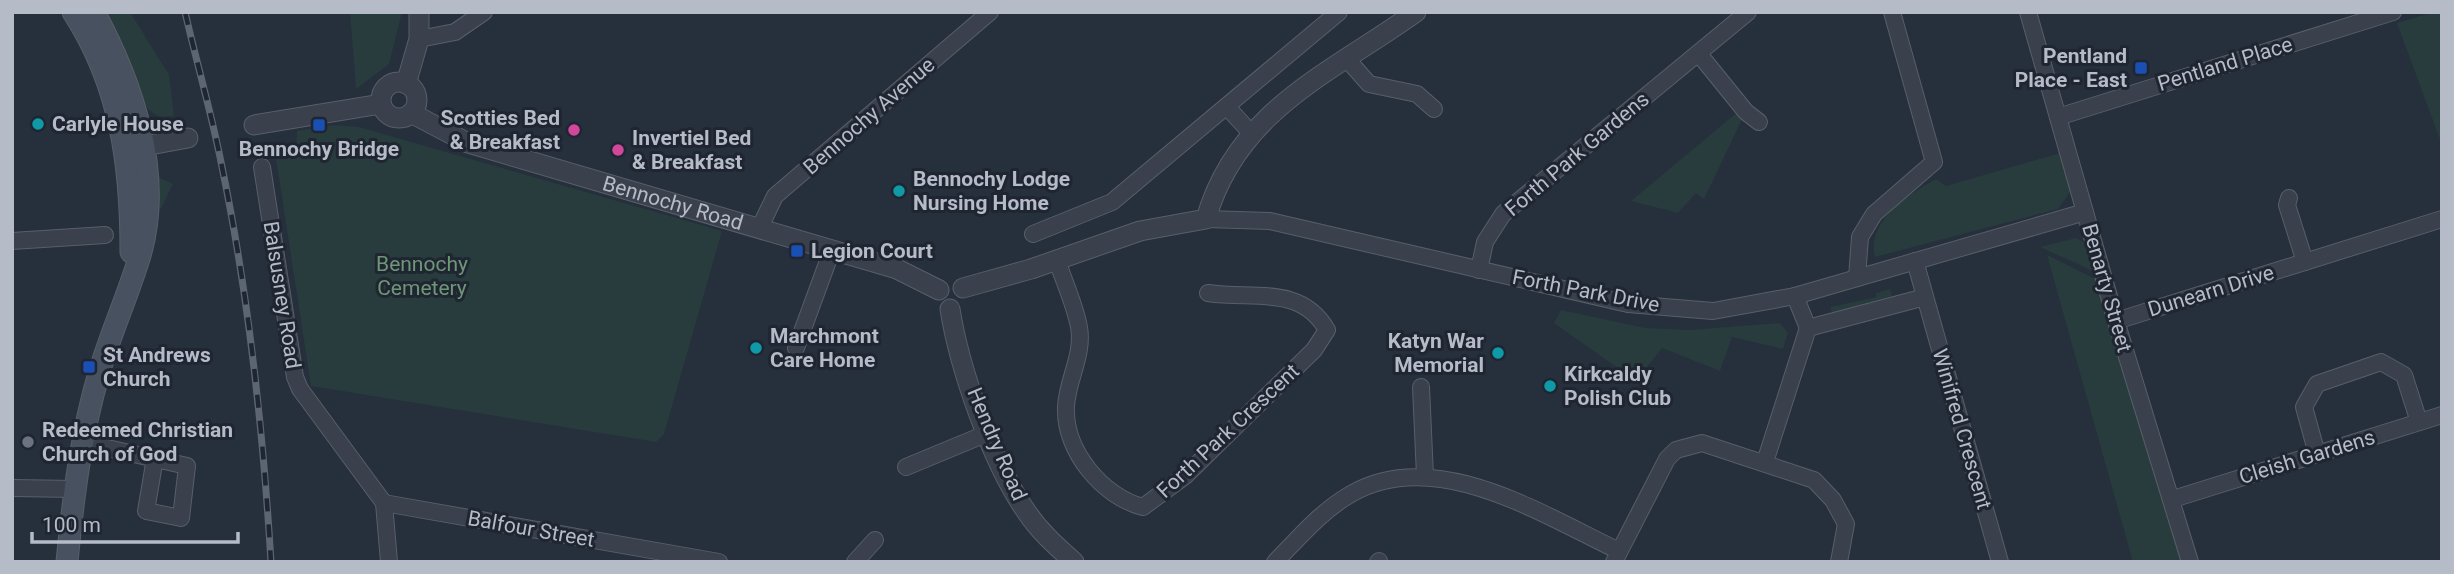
<svg xmlns="http://www.w3.org/2000/svg" width="2454" height="574" viewBox="0 0 2454 574" font-family="Roboto,sans-serif">
<style>
.green{fill:#283b3d}
.lines{fill:none;stroke-linecap:round;stroke-linejoin:round}
.minor-casing{stroke:#585f6a;stroke-width:18}
.tertiary-casing{stroke:#585f6a;stroke-width:21}
.secondary-casing{stroke:#585f6a;stroke-width:23}
.minor{stroke:#3a414c;stroke-width:16}
.tertiary{stroke:#3a414c;stroke-width:19}
.secondary{stroke:#48515f;stroke-width:21}
.rail-casing{stroke:#5c6573;stroke-width:7}
.rail{stroke:#1f2631;stroke-width:4.5;stroke-dasharray:13;stroke-linecap:butt}
.transit-dot{fill:#1a4fb4;stroke:#1f2631;stroke-width:2.5}
.culture-dot{fill:#0f9aa8;stroke:#1f2631;stroke-width:2.5}
.hotel-dot{fill:#d1479c;stroke:#1f2631;stroke-width:2.5}
.worship-dot{fill:#6b7280;stroke:#1f2631;stroke-width:2.5}
.labels{text-anchor:middle;stroke-width:6;stroke-linejoin:round;paint-order:stroke}
.poi-label{font-size:21px;font-weight:bold;fill:#b5bcc7;stroke:#1f2631;text-anchor:start}
.street-label{font-size:21px;fill:#b5bcc7;stroke:#1f2631}
.park-label{font-size:21px;fill:#6e9778;stroke:#1f2631}
</style>
<rect width="100%" height="100%" fill="#262f3c"/>
<g class="green">
<path d="M108 12H130L169 75 174 116C166 117 160 118 153 113 133 99 113 36 108 12Z"/>
<path d="M350 12H402L389 64 356 89Z"/>
<path d="M2433 12H2442V145L2397 23Z"/>
<path d="M1740 110 1744 115 1704 199 1696 193 1678 213 1631 201Z"/>
<path d="M333 125 359 127 722 231 664 434 656 442 311 386 276 158 296 155 297 131Z"/>
<path d="M2060 153 2071 191 2058 209 1875 257C1866 221 1909 194 1936 179L1946 186Z"/>
<path d="M156 176 173 184 161 209 156 206Z"/>
<path d="M2076 238 2085 243 2093 271 2040 247Z"/>
<path d="M2047 255 2095 279 2181 562H2133Z"/>
<path d="M1890 289 1892 296 1832 313 1830 307 1876 297V293Z"/>
<path d="M1561 310 1645 328 1689 330 1780 323 1788 333 1783 349 1732 337 1720 371 1662 348 1636 381 1554 323Z"/>
</g>
<g class="lines">
<g class="minor-casing">
<g id="minor">
<path d="M2028 12 2116 321 2190 562"/>
<path d="M419 39 455 32 484 12"/>
<path d="M1699 54 1746 112 1759 122"/>
<path d="M1346 58 1369 84 1417 94 1434 109"/>
<path d="M1227 107 1251 133"/>
<path d="M2058 117 2393 12"/>
<path d="M262 167 295 377 300 389 384 503 389 562"/>
<path d="M2289 198 2287 205 2305 262"/>
<path d="M1206 219 1270 221 1628 304 1713 311 1795 296 2085 212"/>
<path d="M759 229 775 196 990 12"/>
<path d="M1033 234 1112 202 1339 12"/>
<path d="M12 241 105 235"/>
<path d="M1057 260C1064 282 1075 305 1079 327 1084 355 1067 380 1066 407 1064 451 1103 497 1143 507L1185 476 1314 350 1327 330C1301 284 1252 300 1208 293"/>
<path d="M1915 261 2000 562"/>
<path d="M1479 270 1485 242 1503 214 1748 12"/>
<path d="M1857 278 1860 237 1874 214 1934 162 1892 12"/>
<path d="M1795 296 1808 328"/>
<path d="M2116 321 2442 219"/>
<path d="M796 348 832 250"/>
<path d="M1421 387 1425 476"/>
<path d="M85 443 187 466 181 518 146 511 155 458"/>
<path d="M2317 454 2304 407 2317 384 2381 362 2404 375 2419 422"/>
<path d="M1765 462 1808 328 1925 297"/>
<path d="M906 467 988 433"/>
<path d="M12 488 75 489"/>
<path d="M2173 499 2442 415"/>
<path d="M384 503 719 562"/>
<path d="M855 562 875 540"/>
<path d="M1275 562C1299 538 1321 511 1351 494 1435 445 1543 515 1619 551"/>
<path d="M1378 562 1379 561"/>
<path d="M1614 562 1667 459 1676 450 1702 443 1814 480 1833 500 1846 524 1839 562"/>
</g>
</g>
<g class="tertiary-casing">
<g id="tertiary">
<circle cx="399" cy="100" r="18"/>
<path d="M406 84 419 39V12"/>
<path id="s1" d="M411 113 468 143 897 269 939 290"/>
<path d="M254 125 381 104"/>
<path d="M128 149 188 138"/>
<path d="M963 288 1031 269 1140 231 1206 219C1237 110 1331 73 1416 12"/>
<path d="M950 309C959 367 992 463 1026 511 1039 531 1056 546 1074 562"/>
</g>
</g>
<g class="secondary-casing">
<g id="secondary">
<path d="M73 12C121 86 131 166 131 252"/>
<path d="M67 562C73 499 81 434 99 373 111 332 129 293 141 252 163 172 132 82 94 12"/>
</g>
</g>
<use href="#minor" class="minor"/>
<use href="#tertiary" class="tertiary"/>
<use href="#secondary" class="secondary"/>
<g class="rail-casing">
<path id="rail" d="M185 12C197 64 212 115 222 167 249 297 263 430 271 562"/>
</g>
<use href="#rail" class="rail"/>
</g>
<g class="transit-dot">
<rect x="2134" y="61" width="14" height="14" rx="3.5"/>
<rect x="312" y="118" width="14" height="14" rx="3.5"/>
<rect x="790" y="244" width="14" height="14" rx="3.5"/>
<rect x="82" y="360" width="14" height="14" rx="3.5"/>
</g>
<g class="culture-dot">
<circle cx="38" cy="124" r="7"/>
<circle cx="899" cy="191" r="7"/>
<circle cx="756" cy="348" r="7"/>
<circle cx="1498" cy="353" r="7"/>
<circle cx="1550" cy="386" r="7"/>
</g>
<g class="hotel-dot">
<circle cx="574" cy="130" r="7"/>
<circle cx="618" cy="150" r="7"/>
</g>
<circle class="worship-dot" cx="28" cy="442" r="7"/>
<g class="labels">
<g class="poi-label">
<text x="2127" y="63" text-anchor="end">Pentland<tspan x="2127" dy="24">Place - East</tspan></text>
<text x="560" y="125" text-anchor="end">Scotties Bed<tspan x="560" dy="24">&amp; Breakfast</tspan></text>
<text x="52" y="131">Carlyle House</text>
<text x="632" y="145">Invertiel Bed<tspan x="632" dy="24">&amp; Breakfast</tspan></text>
<text x="319" y="156" text-anchor="middle">Bennochy Bridge</text>
<text x="913" y="186">Bennochy Lodge<tspan x="913" dy="24">Nursing Home</tspan></text>
<text x="811" y="258">Legion Court</text>
<text x="770" y="343">Marchmont<tspan x="770" dy="24">Care Home</tspan></text>
<text x="1484" y="348" text-anchor="end">Katyn War<tspan x="1484" dy="24">Memorial</tspan></text>
<text x="103" y="362">St Andrews<tspan x="103" dy="24">Church</tspan></text>
<text x="1564" y="381">Kirkcaldy<tspan x="1564" dy="24">Polish Club</tspan></text>
<text x="42" y="437">Redeemed Christian<tspan x="42" dy="24">Church of God</tspan></text>
</g>
<g class="street-label">
<text transform="translate(2225 64) rotate(-17)" y="7">Pentland Place</text>
<text transform="translate(869 116) rotate(-41)" y="7">Bennochy Avenue</text>
<text transform="translate(1577 154) rotate(-40)" y="7">Forth Park Gardens</text>
<text dy="7" stroke="none"><textPath href="#s1" startOffset="278">Bennochy Road</textPath></text>
<text transform="translate(2107 288) rotate(74)" y="7">Benarty Street</text>
<text transform="translate(1586 291) rotate(11)" y="7">Forth Park Drive</text>
<text transform="translate(2211 291) rotate(-17)" y="7">Dunearn Drive</text>
<text transform="translate(282 295) rotate(81)" y="7">Balsusney Road</text>
<text transform="translate(1962 429) rotate(74)" y="7">Winifred Crescent</text>
<text transform="translate(1228 431) rotate(-43)" y="7">Forth Park Crescent</text>
<text transform="translate(997 444) rotate(67)" y="7">Hendry Road</text>
<text transform="translate(2307 457) rotate(-17)" y="7">Cleish Gardens</text>
<text transform="translate(531 529) rotate(10)" y="7">Balfour Street</text>
</g>
<g class="park-label">
<text x="422" y="271">Bennochy<tspan x="422" dy="24">Cemetery</tspan></text>
</g>
</g>
<rect width="2454" height="574" fill="none" stroke="#b5bcc7" stroke-width="28"/>
<path d="M32 532v10h206v-10" fill="none" stroke="#b5bcc7" stroke-width="3.5"/>
<text x="42" y="532" font-size="21" fill="#b5bcc7" stroke="#1f2631" stroke-width="5" paint-order="stroke">100 m</text>
</svg>
